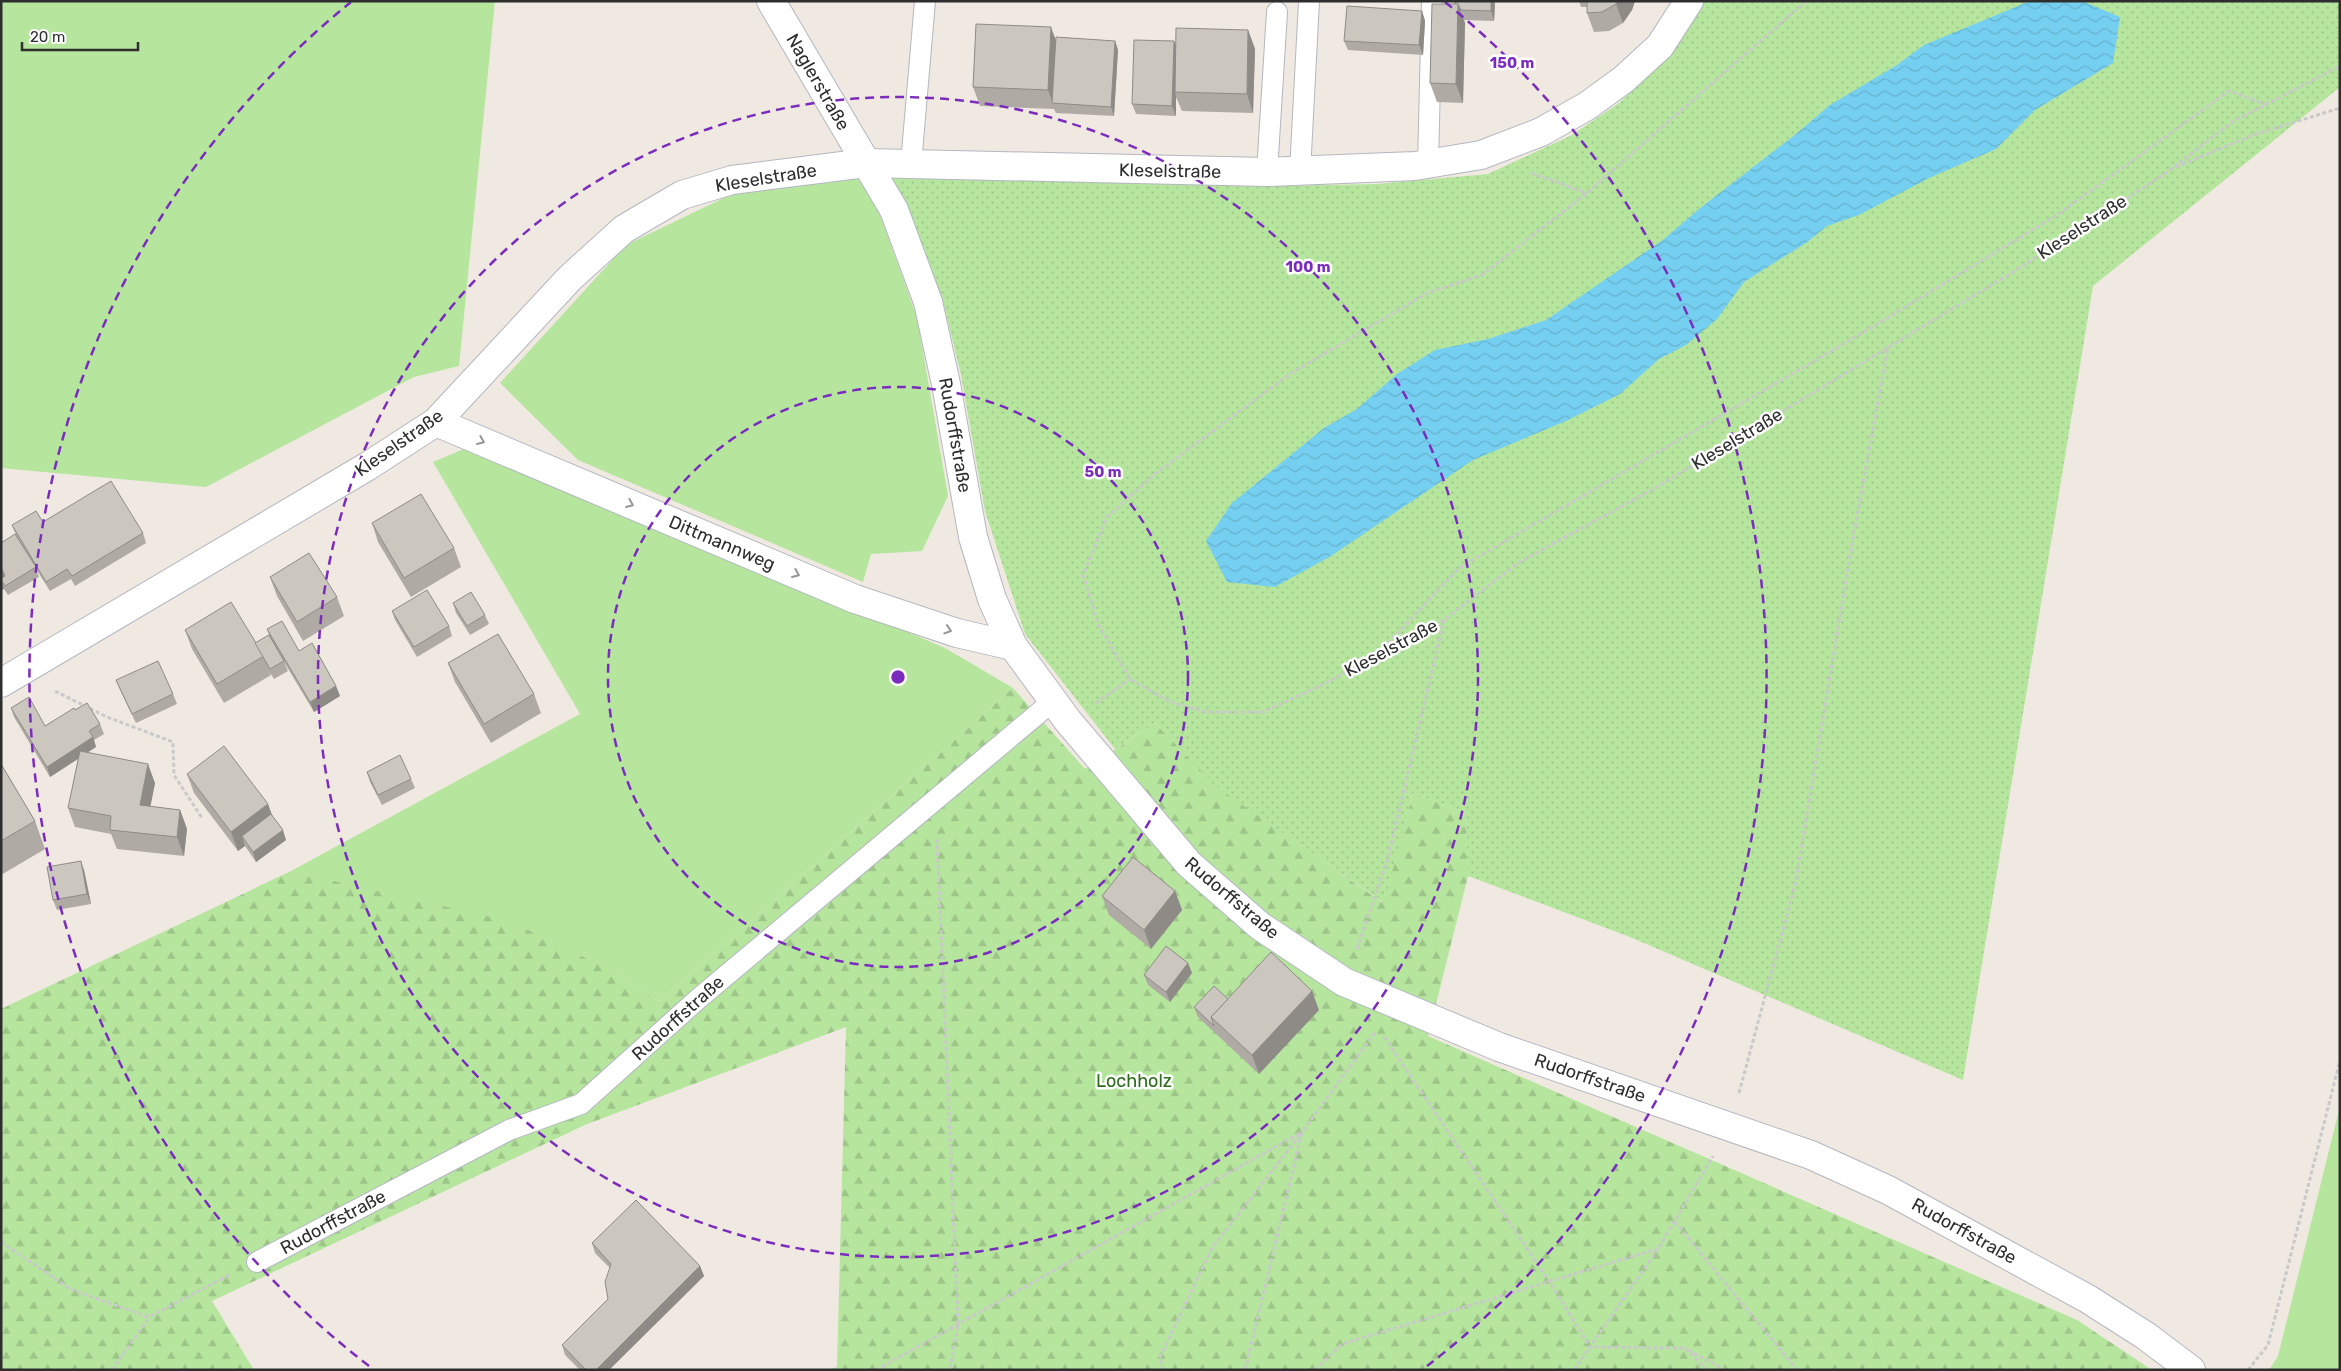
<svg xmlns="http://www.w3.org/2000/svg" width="2341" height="1371" viewBox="0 0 2341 1371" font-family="Rubik,sans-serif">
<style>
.grass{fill:#b6e59e}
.forest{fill:url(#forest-firs)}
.park{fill:url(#park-dots)}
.water{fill:url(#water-waves)}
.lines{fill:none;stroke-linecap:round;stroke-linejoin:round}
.service-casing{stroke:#b4b7c1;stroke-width:22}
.minor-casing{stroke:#b4b7c1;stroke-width:30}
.path{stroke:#c9c9c9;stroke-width:3;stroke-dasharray:4 2.5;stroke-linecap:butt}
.service{stroke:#fff;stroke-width:20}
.minor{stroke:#fff;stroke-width:28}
.wall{fill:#afaba4}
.shaded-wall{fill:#8e8b86}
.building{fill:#cbc7bf;stroke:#8e8b86}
.oneway{stroke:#969696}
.ring{fill:none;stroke:#7b2cbf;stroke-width:2.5;stroke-dasharray:9 6}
.labels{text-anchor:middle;stroke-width:5;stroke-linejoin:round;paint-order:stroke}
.street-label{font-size:18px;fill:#2e2e2e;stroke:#fff}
.park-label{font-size:18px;fill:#2c6e1b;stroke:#fff}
.centre{fill:#7b2cbf;stroke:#fff;stroke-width:2.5}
.ring-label{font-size:15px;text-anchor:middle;font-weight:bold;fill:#7b2cbf;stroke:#fff;stroke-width:5;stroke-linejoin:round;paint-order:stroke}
</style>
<defs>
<pattern id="forest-firs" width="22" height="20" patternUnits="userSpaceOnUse" patternTransform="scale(1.25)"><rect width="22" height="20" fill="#b6e59e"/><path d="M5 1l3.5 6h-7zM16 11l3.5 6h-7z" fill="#9dc588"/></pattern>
<pattern id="park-dots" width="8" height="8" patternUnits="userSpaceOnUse" patternTransform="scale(1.25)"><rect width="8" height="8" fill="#b6e59e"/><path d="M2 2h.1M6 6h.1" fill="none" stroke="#9dc588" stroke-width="1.8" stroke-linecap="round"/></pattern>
<pattern id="water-waves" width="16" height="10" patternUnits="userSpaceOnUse" patternTransform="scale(1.25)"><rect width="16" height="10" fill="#75cff0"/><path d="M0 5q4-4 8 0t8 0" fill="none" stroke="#66b2ce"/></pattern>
</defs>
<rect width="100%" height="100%" fill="#efe9e1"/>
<g class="grass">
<path d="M1 1H495L459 366 414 377 206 487 1 468Z"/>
<path d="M856 172 880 215 917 317 948 496 922 551 871 554 863 582 578 460 500 383 626 245 732 194Z"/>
<path d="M471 446 945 648 1013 688 659 1002 618 974 291 871 580 714 433 462Z"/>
<path d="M2340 1106V1370H2269L2278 1356Z"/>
</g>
<path class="forest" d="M1013 688 1085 769 1155 723 1218 787 1383 903 1413 793 1466 813 1468 876 1428 1036 2077 1320 2152 1370H829L837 1367 846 1027 587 1124 212 1301 254 1370H1V1009L291 871 512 922 618 974 659 1002Z"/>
<path class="park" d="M1701 1H2340V87L2093 286 1963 1080 1630 937 1468 876 1466 813 1413 793 1384 903 1218 788 1155 723 1115 749 1025 634 985 511 961 375 942 297 886 176 1279 186 1378 184 1488 174 1572 135 1619 103 1661 63Z"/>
<path class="water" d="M2030 1H2082L2120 17 2113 63 2035 110 1996 149 1929 178 1859 215 1827 226 1806 243 1744 282 1717 319 1686 345 1659 359 1620 394 1566 421 1473 460 1331 556 1275 587 1227 582 1206 541 1232 503 1324 428 1357 409 1397 374 1435 350 1488 339 1546 320 1663 240 1699 209 1796 134 1830 105 1897 65 1924 45Z"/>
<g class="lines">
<g class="service-casing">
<g id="service">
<path d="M911 164 925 1"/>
<path d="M1428 164 1432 1"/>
<path d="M1267 172 1277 12"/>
<path d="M1300 172 1309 1"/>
<path d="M257 1262 509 1130 581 1104 698 999 1053 701"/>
</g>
</g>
<g class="minor-casing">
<g id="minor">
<path d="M771 1 894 210 928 302 946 384 973 537 992 599 1013 646 1068 721 1189 864 1260 926 1344 982 1499 1047 1811 1155 1888 1190 2088 1299 2146 1336 2191 1370"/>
<path d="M436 422 855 599 957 633 1013 646"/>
<path d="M1 683 368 466 436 422 570 278 624 229 682 195 732 180 866 163 1267 172 1415 166 1481 155 1541 132 1587 106 1624 79 1660 46 1689 1"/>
</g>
</g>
<g class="path">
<path d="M1806 1 1587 193 1482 275 1427 293 1290 374 1155 474 1107 517 1083 575 1098 624 1130 679 1170 702 1207 712H1263L1320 686 1444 620 1518 563 1657 487 2013 272 2166 173 2232 122 2340 66"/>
<path d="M2176 167 2253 135 2340 108"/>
<path d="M1531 173 1587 193"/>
<path d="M1379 653 1459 568 1864 332 2057 215 2229 91 2265 104"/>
<path d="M55 691 107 717 173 742 174 775 202 818"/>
<path d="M1096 703 1130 679"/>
<path d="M937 839 958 1324 950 1370"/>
<path d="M1357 949 1387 861 1444 620"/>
<path d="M1384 1037 1549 1281 1590 1347 1685 1348 1707 1370"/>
<path d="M1739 1093 1795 885 1856 521 1888 347"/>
<path d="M1675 1222 1797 1370"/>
<path d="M1 1242 72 1290 149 1317 231 1274"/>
<path d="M1688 1350 1725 1370"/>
<path d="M112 1370 149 1317"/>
<path d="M876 1370 1302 1132"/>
<path d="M1163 1370 1160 1357 1212 1248 1300 1135"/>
<path d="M1245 1370 1302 1132 1376 1031"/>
<path d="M1315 1370 1342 1344 1657 1249"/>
<path d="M1574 1370 1658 1249 1713 1156"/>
<path d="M2248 1370 2268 1345 2340 1060"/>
</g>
<use href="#service" class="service"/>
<use href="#minor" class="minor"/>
</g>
<g class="wall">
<path d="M1455 1H1494L1495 4 1494 21 1464 20 1465 23 1463 103 1437 102 1430 83 1455 4Z"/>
<path d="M1579 1H1635L1632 10 1623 23 1609 31 1594 32 1587 13V7H1581Z"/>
<path d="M1422 11 1425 21 1423 55 1348 50 1344 41Z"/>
<path d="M1248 30 1255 49 1253 113 1182 111 1176 97V116L1136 114 1132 104 1174 41 1176 45Z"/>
<path d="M1056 40 1115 41 1118 50 1114 116 1056 113 1054 109 980 106 973 87Z"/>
<path d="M43 522 143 533 146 543 75 586 71 579 50 591 36 569 39 577 8 595 4 589 1 590V543L16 535 12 525Z"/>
<path d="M372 523 454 548 461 567 411 597 378 542Z"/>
<path d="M270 577 337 597 344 616 303 641 277 596Z"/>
<path d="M453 603 485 615 489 624 470 635 456 613Z"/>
<path d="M392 611 449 626 452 636 417 657 395 620Z"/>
<path d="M267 629 299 651 336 686 340 696 314 712 284 662 288 671 274 679 269 671 271 675 224 703 192 649 185 630 255 643 269 635Z"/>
<path d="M448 663 534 694 541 713 491 743 455 682Z"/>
<path d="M116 680 173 694 177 704 136 723 120 690Z"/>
<path d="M11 708 45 726 75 710 100 724 104 734 94 740 96 747 88 752 155 783 150 806 180 810 187 829 184 856 117 849 111 834 75 827 68 808 78 759 50 777 14 717Z"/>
<path d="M1 764 35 821 45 849 1 875Z"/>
<path d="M367 772 411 779 415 788 382 805 370 782Z"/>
<path d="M187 774 268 804 271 814 286 840 256 862 245 846 238 851 194 793Z"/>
<path d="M84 870 91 904 57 910 53 900Z"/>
<path d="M1175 891 1182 910 1151 949 1109 915 1102 896Z"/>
<path d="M1188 963 1192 973 1170 1002 1148 985 1144 975Z"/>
<path d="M1228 999 1319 1010 1259 1074 1198 1017 1194 1007Z"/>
<path d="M592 1243 700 1266 704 1276 609 1370H580L565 1355 562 1345 608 1299 610 1268 595 1253Z"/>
</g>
<g class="shaded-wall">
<path d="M1491 1H1494L1495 4 1494 21 1491 11Z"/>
<path d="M1618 1H1635L1632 10 1623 23 1616 4Z"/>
<path d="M1458 4 1465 23 1463 103 1456 84Z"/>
<path d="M1422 11 1425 21 1423 55 1419 45Z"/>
<path d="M1051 27 1058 46 1053 103 1048 90Z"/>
<path d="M1248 30 1255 49 1253 113 1247 94Z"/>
<path d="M1115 41 1118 50 1114 116 1111 107Z"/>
<path d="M1174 41 1178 51 1175 92 1176 97V116L1172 106Z"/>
<path d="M1 567 7 584 1 580Z"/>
<path d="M1 581 4 589 1 590Z"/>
<path d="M336 686 340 696 314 712 310 702Z"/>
<path d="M93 737 96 747 50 777 47 767Z"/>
<path d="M148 764 155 783 147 824 140 805Z"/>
<path d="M268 804 275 823 242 836 245 846 238 851 231 832Z"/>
<path d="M180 810 187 829 184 856 177 837Z"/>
<path d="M283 830 286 840 256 862 253 852Z"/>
<path d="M81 861 84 870 91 904 87 894Z"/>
<path d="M1175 891 1182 910 1151 949 1144 930Z"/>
<path d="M1188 963 1192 973 1170 1002 1166 992Z"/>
<path d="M1312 991 1319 1010 1259 1074 1252 1055Z"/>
<path d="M700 1266 704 1276 609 1370H596Z"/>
</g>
<g class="building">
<path d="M1455 1H1491V11L1461 10 1458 4H1455Z"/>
<path d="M1587 1H1618L1616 4 1602 12 1587 13Z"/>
<path d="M1432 4H1458L1456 84 1430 83Z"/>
<path d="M1347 6 1422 11 1419 45 1344 41Z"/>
<path d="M976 24 1051 27 1048 90 973 87Z"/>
<path d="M1176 28 1248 30 1247 94 1175 92Z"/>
<path d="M1056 37 1115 41 1111 107 1052 103Z"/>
<path d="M1134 40 1174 41 1172 106 1132 104Z"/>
<path d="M111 481 143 533 72 576 67 569 46 582 12 525 36 511 43 522Z"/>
<path d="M421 494 454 548 404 578 372 523Z"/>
<path d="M15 534 36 567 5 586 1 580V578L5 576 1 567V543Z"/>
<path d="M309 553 337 597 297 622 270 577Z"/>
<path d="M427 590 449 626 414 647 392 611Z"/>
<path d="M471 592 485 615 467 626 453 603Z"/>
<path d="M231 602 264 656 217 684 185 630Z"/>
<path d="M282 621 299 651 312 643 336 686 310 702 267 629Z"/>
<path d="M498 634 534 694 484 724 448 663Z"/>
<path d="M269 635 284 661 270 669 255 643Z"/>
<path d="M158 661 173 694 132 714 116 680Z"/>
<path d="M29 697 45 726 74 708 75 710 87 703 100 724 89 731 93 737 47 767 11 708Z"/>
<path d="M224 746 268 804 231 832 187 774Z"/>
<path d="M80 751 148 764 140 805 180 810 177 837 110 830 111 816 68 808Z"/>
<path d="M400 755 411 779 378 795 367 772Z"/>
<path d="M1 764 35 821 1 841Z"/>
<path d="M271 814 283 830 253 852 242 836Z"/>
<path d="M1133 857 1175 891 1144 930 1102 896Z"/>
<path d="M81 861 87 894 53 900 47 867Z"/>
<path d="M1166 946 1188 963 1166 992 1144 975Z"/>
<path d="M1271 952 1312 991 1252 1055 1211 1017Z"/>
<path d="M1214 986 1228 999 1211 1017 1214 1026 1194 1007Z"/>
<path d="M636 1200 700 1266 596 1370H586L562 1345 608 1299 605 1282 611 1264 592 1243Z"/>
</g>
<defs><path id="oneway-chevron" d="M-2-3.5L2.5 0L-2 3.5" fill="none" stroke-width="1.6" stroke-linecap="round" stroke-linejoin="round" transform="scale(1.25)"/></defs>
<g class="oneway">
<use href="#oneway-chevron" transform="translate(481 441) rotate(23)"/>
<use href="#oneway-chevron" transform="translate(630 504) rotate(23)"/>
<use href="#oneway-chevron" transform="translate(796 574) rotate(23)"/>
<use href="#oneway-chevron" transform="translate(948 630) rotate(18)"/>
</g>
<g class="ring">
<circle cx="898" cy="677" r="290"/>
<circle cx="898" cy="677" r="580"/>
<path d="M369 1366A869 869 0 0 1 351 2M1445 2A869 869 0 0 1 1427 1366"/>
</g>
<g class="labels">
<g class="street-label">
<text transform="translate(818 82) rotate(60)" y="6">Naglerstraße</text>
<text transform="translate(1170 171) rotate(1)" y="6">Kleselstraße</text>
<text transform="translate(766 178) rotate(-9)" y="6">Kleselstraße</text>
<text transform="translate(2082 227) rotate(-33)" y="6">Kleselstraße</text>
<text transform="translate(955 435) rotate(80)" y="6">Rudorffstraße</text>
<text transform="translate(1737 439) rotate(-31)" y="6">Kleselstraße</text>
<text transform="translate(399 443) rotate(-35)" y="6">Kleselstraße</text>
<text transform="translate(722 543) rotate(23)" y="6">Dittmannweg</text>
<text transform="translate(1391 648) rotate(-28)" y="6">Kleselstraße</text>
<text transform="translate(1232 898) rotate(40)" y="6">Rudorffstraße</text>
<text transform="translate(678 1018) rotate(-42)" y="6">Rudorffstraße</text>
<text transform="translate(1590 1078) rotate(19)" y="6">Rudorffstraße</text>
<text transform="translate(333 1222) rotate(-28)" y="6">Rudorffstraße</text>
<text transform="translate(1964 1231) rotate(29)" y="6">Rudorffstraße</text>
</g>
<g class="park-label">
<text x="1134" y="1087">Lochholz</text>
</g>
</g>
<circle cx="898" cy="677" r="8" class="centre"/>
<g class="ring-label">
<text x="1512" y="68">150 m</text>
<text x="1308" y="272">100 m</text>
<text x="1103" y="477">50 m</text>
</g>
<rect width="2341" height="1371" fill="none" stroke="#2e2e2e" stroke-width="5"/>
<path d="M22 42v8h116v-8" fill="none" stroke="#2e2e2e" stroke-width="2.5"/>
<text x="30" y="42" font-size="15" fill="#2e2e2e" stroke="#ffffff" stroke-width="4" paint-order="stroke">20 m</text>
</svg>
